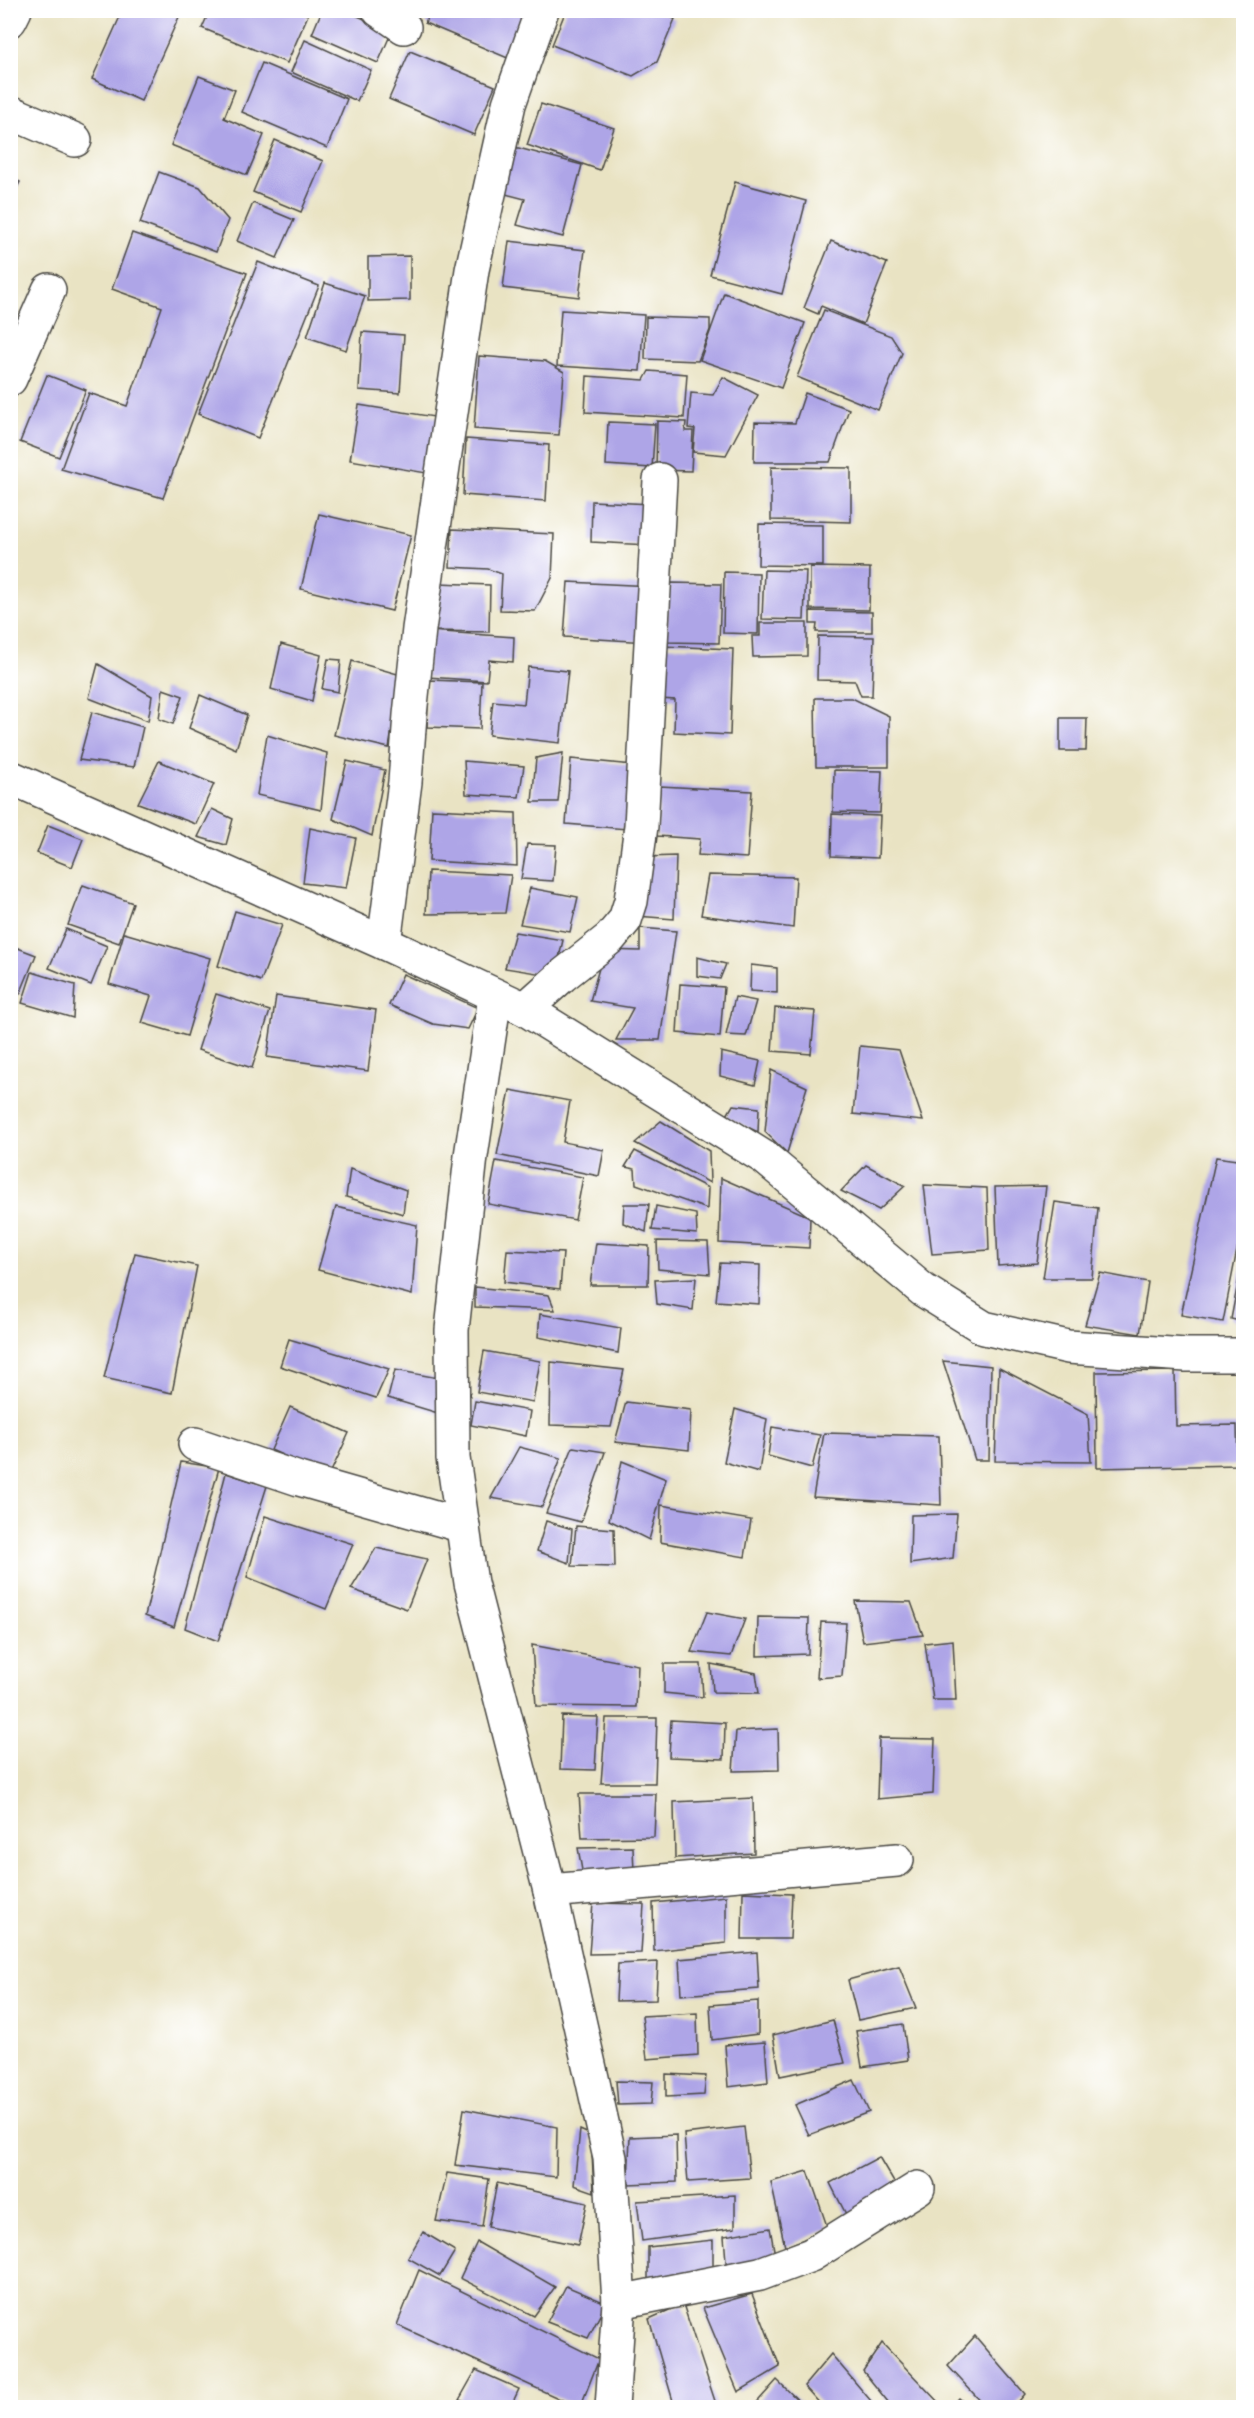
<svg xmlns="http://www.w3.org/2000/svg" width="1254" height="2418" viewBox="0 0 1254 2418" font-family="Mali,sans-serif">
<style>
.building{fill:#aea5e7}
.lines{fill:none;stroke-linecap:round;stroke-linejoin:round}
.minor-casing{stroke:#484742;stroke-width:36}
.minor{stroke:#fff;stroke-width:33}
</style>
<rect width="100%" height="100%" fill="#fff"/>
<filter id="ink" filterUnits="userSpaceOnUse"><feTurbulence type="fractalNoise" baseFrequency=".0167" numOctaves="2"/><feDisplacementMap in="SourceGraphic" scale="12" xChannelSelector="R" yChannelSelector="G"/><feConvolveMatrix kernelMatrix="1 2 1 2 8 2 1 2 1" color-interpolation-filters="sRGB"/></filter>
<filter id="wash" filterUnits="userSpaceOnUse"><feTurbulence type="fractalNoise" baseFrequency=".008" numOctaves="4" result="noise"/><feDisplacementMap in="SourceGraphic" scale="24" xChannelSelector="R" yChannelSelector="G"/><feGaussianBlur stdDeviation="1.35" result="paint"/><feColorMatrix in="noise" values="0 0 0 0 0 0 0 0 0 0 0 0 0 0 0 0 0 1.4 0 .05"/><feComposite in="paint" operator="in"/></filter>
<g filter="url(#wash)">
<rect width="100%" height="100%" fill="#e9e3c3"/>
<g id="blocks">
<g class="building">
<path d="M123 10H163L179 17 141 101 92 79Z"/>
<path d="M210 10H298L308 15 287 63 202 28Z"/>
<path d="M322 10H344L392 31 378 63 312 34Z"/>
<path d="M430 10H530L510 59 425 23Z"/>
<path d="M566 10H655L675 19 657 62 633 76 552 45Z"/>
<path d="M305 40 371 70 357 101 291 72Z"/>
<path d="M410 51 495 86 474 135 389 99Z"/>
<path d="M262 63 347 99 327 148 242 112Z"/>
<path d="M199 76 235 90 224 118 264 135 247 175 171 145Z"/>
<path d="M541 104 614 128 600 170 527 145Z"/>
<path d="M275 140 323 161 301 212 253 192Z"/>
<path d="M511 146 582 165 563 237 517 225 525 199 498 192Z"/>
<path d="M159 172 200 187 228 220 216 252 140 223Z"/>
<path d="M10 177 20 182 10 200Z"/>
<path d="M735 182 806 201 782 294 710 275Z"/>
<path d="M253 203 294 220 277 258 237 241Z"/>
<path d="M132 233 247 273 163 498 61 469 89 393 127 406 162 307 112 289Z"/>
<path d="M509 241 585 250 579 297 503 288Z"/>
<path d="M831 241 887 263 863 324 821 306 818 314 804 308Z"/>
<path d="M410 256V300L368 301V257Z"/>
<path d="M258 262 319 286 258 438 198 414Z"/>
<path d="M325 283 365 296 346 350 307 337Z"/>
<path d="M724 293 805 323 781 388 700 360Z"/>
<path d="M561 310 644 315 640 371 557 366Z"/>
<path d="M824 310 891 336 902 353 878 410 797 377Z"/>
<path d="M646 317 710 319V330L698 361 645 359Z"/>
<path d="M362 332 404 335 400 393 359 390Z"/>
<path d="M479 356 545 361 564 372 559 435 474 429Z"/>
<path d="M649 371 687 374 684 418 585 412 587 376 644 380Z"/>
<path d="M47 375 86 390 59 457 20 442Z"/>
<path d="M723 377 758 395 726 455 693 452 695 429 688 428 691 393 713 395Z"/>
<path d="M805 393 849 409 830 462H754L755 422 795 423Z"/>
<path d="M359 405 441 418 432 474 350 460Z"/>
<path d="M657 421 686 422 685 431H693L691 471 656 470Z"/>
<path d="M608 422 655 424 652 468 606 465Z"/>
<path d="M466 439 549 445 546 501 463 495Z"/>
<path d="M771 467 851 468V522L771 520Z"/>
<path d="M592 501 650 504 649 545 591 542Z"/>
<path d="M319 514 411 535 392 611 301 589Z"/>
<path d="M759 524 823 525V566L758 565Z"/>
<path d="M452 529 554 534 552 578 535 611 500 610 502 574 488 569 450 567Z"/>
<path d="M810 567 870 568 869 610 810 609Z"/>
<path d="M764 570 806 571 804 620 762 619Z"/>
<path d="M724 572 759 573 758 634 723 633Z"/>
<path d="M568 582 652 586 648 642 564 637Z"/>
<path d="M438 583 490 585 489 632 436 631Z"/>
<path d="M669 583 721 584 719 643 666 642Z"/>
<path d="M810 611 872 612V632H816L817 624H810Z"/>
<path d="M760 623H807V656L753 657 752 636H760Z"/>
<path d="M429 631 514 637 513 662 489 660 487 681 427 677Z"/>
<path d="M818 636 874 637 872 696H861L855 681 817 680Z"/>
<path d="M281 644 321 655 312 701 271 689Z"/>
<path d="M662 646 733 649 730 735 674 732 675 700 660 699Z"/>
<path d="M328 659 341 660 338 692 322 689Z"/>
<path d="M352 661 401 675 389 748 334 735Z"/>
<path d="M98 664 152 696 148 721 89 698Z"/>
<path d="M528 667 568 671 560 743 489 735 493 701 524 704Z"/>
<path d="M429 680 482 682 480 729 427 727Z"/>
<path d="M163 689 183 696 173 724 159 719Z"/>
<path d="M200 695 247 715 236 749 189 728Z"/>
<path d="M815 698H852L889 716V767H816Z"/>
<path d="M92 712 143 727 134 767 79 760Z"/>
<path d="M1060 718H1087L1086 751H1060Z"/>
<path d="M267 735 327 753 321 810 257 795Z"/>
<path d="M563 753 558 802H532L536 758Z"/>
<path d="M571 759 633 765 627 829 566 824Z"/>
<path d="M159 761 214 784 196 824 138 803Z"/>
<path d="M347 761 385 770 372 836 333 819Z"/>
<path d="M464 761 524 766 519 797 466 794Z"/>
<path d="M834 770 882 771 880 813 833 812Z"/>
<path d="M660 786 752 791 747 858 698 855 700 839 657 836Z"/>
<path d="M212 809 233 819 226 845 198 837Z"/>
<path d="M432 809 516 813 517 866 429 861Z"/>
<path d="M832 814 880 816 878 858 831 856Z"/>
<path d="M48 825 83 839 72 867 37 853Z"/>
<path d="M310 828 356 838 346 888 303 883Z"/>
<path d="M527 844 556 845 553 881 521 879Z"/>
<path d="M676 856 674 919 637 916 646 857Z"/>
<path d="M428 871 511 875 505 913 426 914Z"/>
<path d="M708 875 796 877 793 928 701 915Z"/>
<path d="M83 885 133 903 119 943 68 925Z"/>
<path d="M530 888 578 897 570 932 520 924Z"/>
<path d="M235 911 282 925 261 981 218 966Z"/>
<path d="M640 928 676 931 660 1040H616L633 1008 590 1001 604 950 640 951Z"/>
<path d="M66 929 107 946 91 985 49 968Z"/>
<path d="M515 932 563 940 555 976 505 968Z"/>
<path d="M124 933 210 958 187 1036 142 1023 151 996 109 984Z"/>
<path d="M10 945 36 955 20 994 10 991Z"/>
<path d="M697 957 726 964 720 979 697 976Z"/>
<path d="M751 965 777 968V993L750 991Z"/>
<path d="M32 972 75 985 73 1018 22 1003Z"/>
<path d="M403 974 478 1008 468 1029 433 1024 389 1005Z"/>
<path d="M680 984 724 987 720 1037 677 1033Z"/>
<path d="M216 994 270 1011 252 1068 198 1050Z"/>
<path d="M276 996 376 1010 368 1071 267 1057Z"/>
<path d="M735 997 756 1001 746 1036 726 1035Z"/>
<path d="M775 1008 815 1011 811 1054 772 1051Z"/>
<path d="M860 1046 899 1050 923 1121 853 1114Z"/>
<path d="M721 1052 760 1061 755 1085 720 1076Z"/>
<path d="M771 1070 807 1087 787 1153 765 1132Z"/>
<path d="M510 1090 570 1101 563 1142 604 1150 599 1176 497 1155Z"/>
<path d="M733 1105 759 1108 758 1132 726 1117Z"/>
<path d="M661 1121 709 1151 710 1183 635 1143Z"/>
<path d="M635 1151 708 1188 707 1209 636 1184 635 1169 625 1167Z"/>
<path d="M1216 1157 1244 1161V1214L1223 1322 1181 1315Z"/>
<path d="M496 1161 583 1177 575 1220 488 1204Z"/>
<path d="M866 1165 905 1186 879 1210 841 1191Z"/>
<path d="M350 1169 406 1190 403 1214 346 1197Z"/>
<path d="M721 1178 810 1217 809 1248 719 1243Z"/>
<path d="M924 1185 987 1188 989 1250 932 1254Z"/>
<path d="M1046 1186 1037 1263 998 1266 995 1187Z"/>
<path d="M1055 1202 1098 1208 1092 1278H1043Z"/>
<path d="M624 1204H649L646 1232 623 1223Z"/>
<path d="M656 1206 696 1214 697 1234 652 1230Z"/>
<path d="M336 1207 417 1225 412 1295 318 1270Z"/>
<path d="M657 1241 708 1242 710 1274 658 1269Z"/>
<path d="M596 1243 649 1246 648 1285H590Z"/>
<path d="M507 1250 563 1253 560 1289 504 1282Z"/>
<path d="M135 1253 197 1266 172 1393 104 1378Z"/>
<path d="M1242 1262H1244V1322L1231 1319Z"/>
<path d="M720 1263 760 1265 759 1304 716 1301Z"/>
<path d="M1100 1273 1148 1282 1140 1334 1085 1325Z"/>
<path d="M696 1278 693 1310 657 1304 655 1280Z"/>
<path d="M475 1287 549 1295 555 1310 475 1307Z"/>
<path d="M540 1314 621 1328 618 1353 538 1337Z"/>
<path d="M289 1339 389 1369 376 1398 280 1366Z"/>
<path d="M484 1351 540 1361 533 1402 477 1392Z"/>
<path d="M943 1361 991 1366 989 1460H975Z"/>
<path d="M551 1362 624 1370 611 1427 550 1425Z"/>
<path d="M999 1368 1088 1414 1091 1462 995 1461Z"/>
<path d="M395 1370 444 1379 441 1414 388 1398Z"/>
<path d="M1175 1371 1176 1426 1237 1425 1238 1465 1097 1468 1096 1372Z"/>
<path d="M475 1401 530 1411 526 1436 471 1425Z"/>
<path d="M626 1402 691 1410 689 1450 615 1442Z"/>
<path d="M290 1407 349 1433 329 1476 271 1450Z"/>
<path d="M735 1409 767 1419 759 1472 724 1462Z"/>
<path d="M772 1427 820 1435 812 1468 768 1456Z"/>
<path d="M824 1433 939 1436 941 1505 813 1497Z"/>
<path d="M519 1447 561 1458 542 1507 491 1498Z"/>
<path d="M573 1447 605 1452 581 1522 546 1513Z"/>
<path d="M622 1461 666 1479 649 1540 609 1520Z"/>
<path d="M181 1462 219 1468 174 1627 145 1616Z"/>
<path d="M226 1473 267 1486 218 1641 185 1628Z"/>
<path d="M661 1505 751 1520 745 1557 660 1542Z"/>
<path d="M957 1514 953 1558 910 1564 911 1515Z"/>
<path d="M265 1516 353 1544 326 1609 247 1577Z"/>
<path d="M546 1521 572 1529 569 1563 537 1551Z"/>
<path d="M576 1526 614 1529 615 1567 572 1566Z"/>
<path d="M376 1548 427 1559 407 1609 351 1589Z"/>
<path d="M855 1601 911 1602 923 1635 863 1642Z"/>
<path d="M707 1612 745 1619 731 1656 691 1652Z"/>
<path d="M758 1617 809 1618 808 1654 757 1656Z"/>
<path d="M821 1622 846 1623 842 1676 817 1678Z"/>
<path d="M953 1640 956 1700H933L925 1643Z"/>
<path d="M532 1645 638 1665 636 1707 536 1706Z"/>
<path d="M664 1664H701L703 1697 664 1693Z"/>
<path d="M711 1664 756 1673 759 1693 713 1692Z"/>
<path d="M562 1716 598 1717 595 1770 560 1769Z"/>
<path d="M606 1718H657L655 1783H601Z"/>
<path d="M671 1720 725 1723 724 1759 669 1757Z"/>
<path d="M778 1729 779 1770 733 1771 736 1731Z"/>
<path d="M879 1738 935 1739 933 1794 877 1799Z"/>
<path d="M579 1794H656L654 1837 582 1838Z"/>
<path d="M753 1798 754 1853 675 1858 674 1802Z"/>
<path d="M633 1847 634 1873 583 1876 578 1848Z"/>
<path d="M743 1892 792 1894 790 1939H742Z"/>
<path d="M726 1896V1943L654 1951 653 1903Z"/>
<path d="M593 1903 644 1904 641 1953 589 1954Z"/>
<path d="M757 1952 759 1989 681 1995 679 1959Z"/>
<path d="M658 1962 656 2000 616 2001 618 1964Z"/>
<path d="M899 1966 916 2008 858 2020 848 1980Z"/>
<path d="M758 2001V2034L712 2040 710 2005Z"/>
<path d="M697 2013 698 2055 647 2059 642 2016Z"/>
<path d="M833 2020 845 2063 780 2076 773 2035Z"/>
<path d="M903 2024 908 2060 862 2067 856 2031Z"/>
<path d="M765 2042 768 2082 728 2087 725 2045Z"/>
<path d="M666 2074 706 2076 704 2095 666 2097Z"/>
<path d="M854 2080 869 2112 809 2135 795 2105Z"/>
<path d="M616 2081 653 2082 651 2104 618 2105Z"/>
<path d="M464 2109 557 2127 556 2177 455 2165Z"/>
<path d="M744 2127 750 2178 688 2182 684 2134Z"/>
<path d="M580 2130 591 2135 594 2192 574 2185Z"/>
<path d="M676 2135 677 2182 628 2184 630 2137Z"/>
<path d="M879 2157 899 2191 848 2218 830 2183Z"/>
<path d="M808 2171 828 2229 785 2247 771 2182Z"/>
<path d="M447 2173 489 2179 482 2227 436 2221Z"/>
<path d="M497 2183 587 2203 578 2245 488 2227Z"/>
<path d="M735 2195V2228L642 2241 637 2201Z"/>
<path d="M770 2228 776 2261 727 2274 724 2236Z"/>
<path d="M423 2232 455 2251 440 2276 408 2258Z"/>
<path d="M713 2240V2275L648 2287V2247Z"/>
<path d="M477 2242 555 2287 534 2316 460 2278Z"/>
<path d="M419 2270 599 2359 580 2408 397 2325Z"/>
<path d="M566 2286 606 2303 588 2338 547 2322Z"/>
<path d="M752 2294 780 2367 738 2392 703 2308Z"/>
<path d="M683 2304 717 2407 715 2408H675L649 2319Z"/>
<path d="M975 2336 1025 2394 1013 2408H987L948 2366Z"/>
<path d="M882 2343 941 2405 938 2408H893L863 2371Z"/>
<path d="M831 2354 877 2408H824L804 2386Z"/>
<path d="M476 2370 519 2389 510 2408H482L459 2400Z"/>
<path d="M777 2380 806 2408H752Z"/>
<path d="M959 2398 970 2408H950Z"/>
</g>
</g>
</g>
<g filter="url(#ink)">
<use href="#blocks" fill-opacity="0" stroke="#484742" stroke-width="1.5"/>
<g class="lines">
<g class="minor-casing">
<g id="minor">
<path d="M379 10 404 27"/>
<path d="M10 20 15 10"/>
<path d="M10 112 75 140"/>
<path d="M10 379 49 290"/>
<path d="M10 777 384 943 525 1009 765 1158 923 1290 984 1328 1068 1347 1186 1355H1244"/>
<path d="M384 943 405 782 410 715 419 629 472 270 509 104 542 10"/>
<path d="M495 997 471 1156 452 1330 453 1458 471 1583 550 1891 610 2158 619 2302 612 2408"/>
<path d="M525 1009 562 976 610 938 625 920 631 901 641 826 660 480"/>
<path d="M195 1444 299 1479 463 1526"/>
<path d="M550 1891 897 1860"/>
<path d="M619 2302 760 2274 811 2255 918 2188"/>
</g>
</g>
<use href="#minor" class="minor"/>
</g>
</g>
<rect width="1254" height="2418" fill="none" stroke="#fff" stroke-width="36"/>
</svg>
